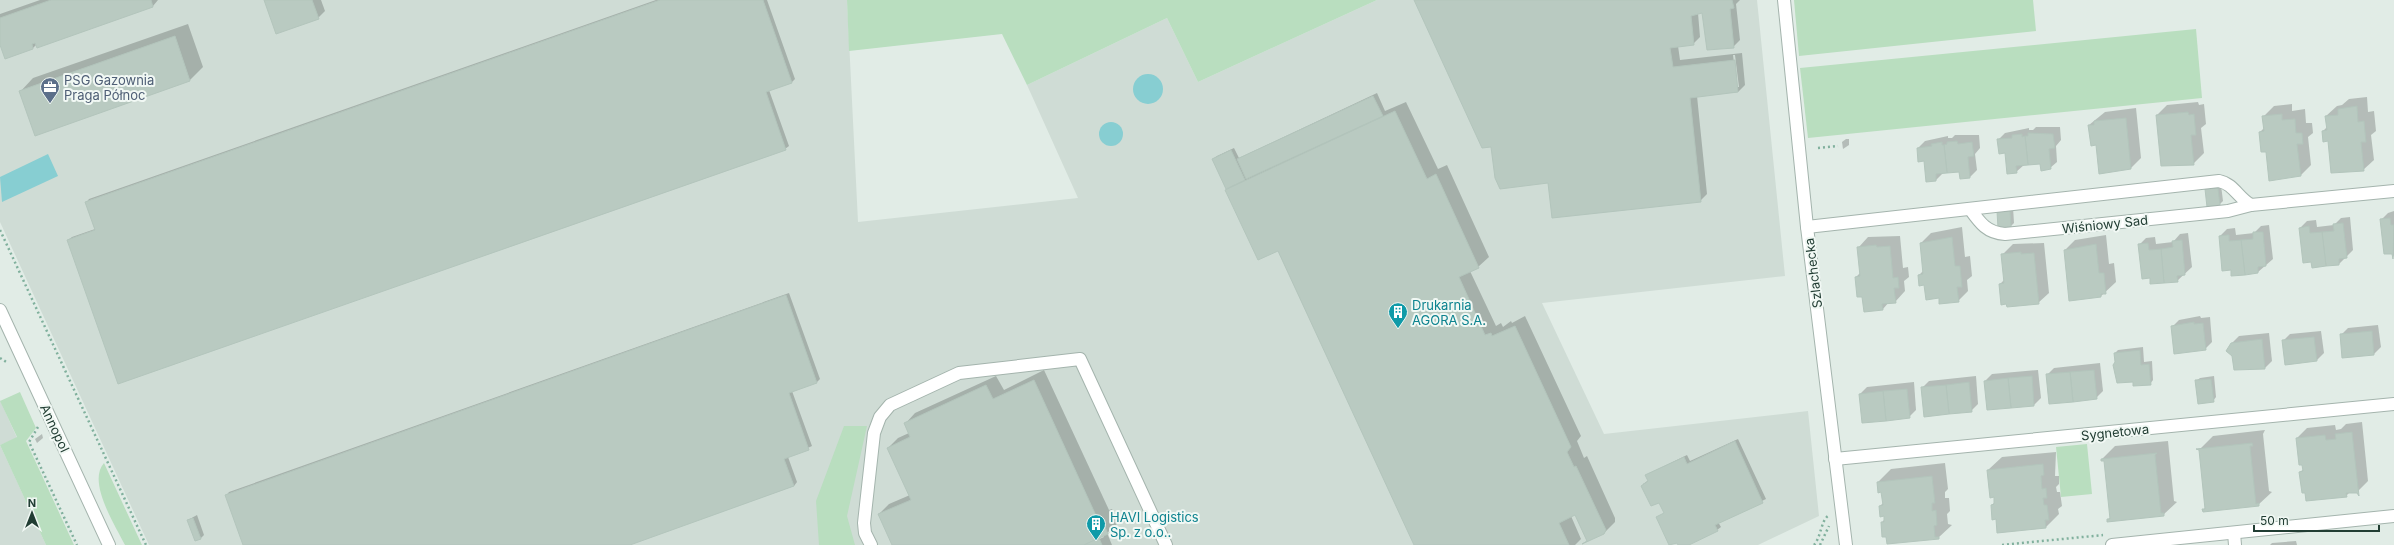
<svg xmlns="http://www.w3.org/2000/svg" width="2394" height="545" viewBox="0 0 2394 545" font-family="Inter,sans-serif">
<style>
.built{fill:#cfdcd5}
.green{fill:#b9debf}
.water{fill:#87ced2}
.shadow{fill:#0003;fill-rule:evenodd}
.building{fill:#b9cac1;stroke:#b3c5bc}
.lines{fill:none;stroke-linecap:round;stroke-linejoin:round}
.minor-casing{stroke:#a4b4ad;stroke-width:14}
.path{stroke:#80b09d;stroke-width:2.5;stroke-dasharray:2 3;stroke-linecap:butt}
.minor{stroke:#fff;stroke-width:12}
.labels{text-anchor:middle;stroke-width:4;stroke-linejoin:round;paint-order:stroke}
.service-label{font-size:13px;fill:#4e5e75;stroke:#f1f8f4;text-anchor:start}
.street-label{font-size:13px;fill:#213d33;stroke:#f1f8f4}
.culture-label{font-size:13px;fill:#0d838f;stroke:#f1f8f4;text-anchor:start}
</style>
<rect width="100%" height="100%" fill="#e1ece6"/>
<g class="built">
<path d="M0 0H847L858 222 1078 198 1027 85 1167 18 1198 82 1377 0H1757L1785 276 1542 303 1604 434 1808 411 1819 516 1758 545H149L0 222Z"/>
<path d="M0 400 17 438 0 445Z"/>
<path d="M0 445 13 473 46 545H0Z"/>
</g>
<g class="green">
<path d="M847 0H1377L1198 82 1167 18 1027 85 1002 34 849 51Z"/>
<path d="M1794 0H2033L2036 31 1799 56Z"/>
<path d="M2196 29 2202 98 1808 138 1800 68Z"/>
<path d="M20 392 36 428 26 441 74 545H46L0 445 17 437 0 401Z"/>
<path d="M844 426H867L847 516 855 545H819L816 501Z"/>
<path d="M2087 444 2092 494 2061 497 2056 447Z"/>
<path d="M104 463 142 545H125C115 525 87 482 104 463Z"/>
</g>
<g class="water">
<circle cx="1148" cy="89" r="15"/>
<circle cx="1111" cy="134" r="12"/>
<path d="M48 154 58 176 2 202 0 177Z"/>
</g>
<g class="shadow">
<path d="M40 0H158L153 6 37 44 33 48 0 42V14Z"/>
<path d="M265 0H321L325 11 318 18Z"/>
<path d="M656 0H767L795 79 792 82 769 90 789 146 785 149 68 240 72 237 95 229 86 203 89 199Z"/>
<path d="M1415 0H1740L1736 4 1740 40 1733 47 1703 12 1698 13 1700 37 1693 44 1678 46 1680 60 1742 53 1745 85 1738 92 1697 96 1707 194 1700 201 1549 182 1492 145ZM1733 55H1735L1739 87H1737Z"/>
<path d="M188 24 203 67 190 80 20 92 33 78Z"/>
<path d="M1377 93 1385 111 1406 102 1438 169 1447 165 1489 257 1478 267 1470 271 1496 326 1501 323 1503 327 1511 321 1512 323 1525 316 1581 436 1577 441 1584 458 1587 456 1615 518V522L1604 533 1576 514 1571 516 1581 539 1575 545H1415L1278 250 1226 190 1231 186 1213 159 1217 156 1234 148 1239 158Z"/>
<path d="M2367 97 2368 112 2374 111 2376 131 2371 135 2374 160 2363 170 2329 140 2323 131 2328 126 2326 116 2337 106 2342 105 2349 99Z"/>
<path d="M2198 102 2199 105 2204 104 2206 124 2201 128 2204 153 2193 164 2157 115 2167 105Z"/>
<path d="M2292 104V111L2305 109 2306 123H2312L2313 133 2308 137 2311 165 2301 175 2267 151 2260 132 2265 127 2263 117 2274 106Z"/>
<path d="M2136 108 2141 158 2131 168 2097 144 2089 125 2105 112Z"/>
<path d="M2036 127H2060L2061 140 2056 146 2057 162 2050 168 2041 163 2024 165 2016 172 1998 140 2005 133 2029 128V130H2033Z"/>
<path d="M1955 135H1979L1980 148 1975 154 1977 170 1970 177 1960 171 1943 173 1936 180 1918 148 1925 141 1948 136V138H1952Z"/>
<path d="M1846 139H1849V145L1843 149 1842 142Z"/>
<path d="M2221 185 2223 201 2220 204 2207 189 2210 186Z"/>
<path d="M2013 207 2014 223 2011 226 1998 211Z"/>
<path d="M2394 211V258L2381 220 2388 213Z"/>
<path d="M2350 217 2353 250 2339 264 2300 228 2307 221 2316 220 2317 227 2334 225 2341 218Z"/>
<path d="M2269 225 2273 259 2258 272 2231 269 2220 236 2227 229 2235 228 2236 235 2254 233 2261 226Z"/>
<path d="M1962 227 1965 257 1970 256 1972 276 1967 280 1968 291 1958 301 1940 297 1919 275 1924 270 1921 243 1931 233Z"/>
<path d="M2188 233 2192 267 2177 281 2151 277 2139 245 2146 238 2155 237 2156 244 2173 242 2180 234Z"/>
<path d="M2106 235 2109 264 2114 263 2116 282 2101 296 2065 250 2075 240Z"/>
<path d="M1900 236 1903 268 1908 267 1909 277 1904 281 1905 291 1895 302H1889L1883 309 1863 296 1856 277 1861 272 1858 248 1868 237Z"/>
<path d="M2044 243 2049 293 2038 303 2000 284 2005 279 2002 255 2013 244Z"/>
<path d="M789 293 820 379 817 382 792 391 812 446 788 457 797 482 794 486 627 545H244L226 496 229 492Z"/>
<path d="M2200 316 2201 318 2210 317 2212 342 2205 349 2172 327 2179 320Z"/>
<path d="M2378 325 2381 347 2374 354 2341 335 2348 328Z"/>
<path d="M2321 331 2324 353 2317 360 2283 341 2290 334Z"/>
<path d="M2269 333 2272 361 2265 368 2232 343 2239 336Z"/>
<path d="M2143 347 2144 362 2152 361 2153 380 2150 384 2134 381 2116 363 2115 353 2118 350Z"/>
<path d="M2100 363 2103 391 2096 398 2047 375 2054 368Z"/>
<path d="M1044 370 1109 510 1112 509 1118 523 1107 533 1112 545H1086L1104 537 1103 535 1082 545H893L879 514 889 504 910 495 888 448 898 438 909 433 905 424 915 413 996 376 1004 390Z"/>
<path d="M2038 370 2041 398 2034 405 1988 409 1985 381 1992 374Z"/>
<path d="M1976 376 1978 404 1971 411 1922 388 1929 381Z"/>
<path d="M2214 376 2216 397 2213 401 2196 381 2200 378Z"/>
<path d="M1914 382 1916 410 1909 417 1860 394 1867 387Z"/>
<path d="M2362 422 2368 481 2358 491 2350 492 2346 496 2300 472 2304 469 2297 438 2307 428 2335 425 2336 430 2341 429 2346 424Z"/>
<path d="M2265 430 2263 434 2269 491 2272 492 2258 505 2203 510 2206 507 2200 449 2213 436Z"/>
<path d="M42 434 43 438 37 443 35 439Z"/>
<path d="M1738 439 1766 499 1718 522 1721 527 1717 530 1686 545H1679L1660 502 1653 505 1643 484 1649 480 1646 475 1687 455 1690 461Z"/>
<path d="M2168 441 2174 501 2177 502 2163 515 2108 519 2111 517 2105 460 2102 459 2115 446Z"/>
<path d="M2056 452 2055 476H2059V484L2056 487 2057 492H2060L2062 506 2058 509 2059 514 2046 527 1997 518 1992 505 1995 502 1988 470 2002 457Z"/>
<path d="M1945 463 1948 489 1945 492V498H1949L1950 511 1947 514 1948 524 1952 525 1938 538 1887 536 1882 522 1885 519 1880 506 1883 503 1882 491 1878 482 1891 469Z"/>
<path d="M197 515 204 535 201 538 188 520Z"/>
<path d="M2296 541 2297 545H2270L2272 543Z"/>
</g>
<g class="building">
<path d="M51 0H151L153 7 37 48 35 43 32 44 33 49 5 59 0 45V18Z"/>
<path d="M264 0H312L319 19 276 34Z"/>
<path d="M660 0H763L792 83 766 92 786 150 118 384 67 240 95 230 85 202Z"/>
<path d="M1414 0H1732L1734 8 1730 9 1734 48 1707 50 1702 13 1691 16 1694 45 1670 48 1673 67 1735 60 1738 92 1690 98 1701 202 1552 218 1548 183 1500 189 1495 178 1491 147 1482 148Z"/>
<path d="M175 36 190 81 35 136 19 91Z"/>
<path d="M1373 96 1383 116 1246 179 1237 159Z"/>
<path d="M2357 106 2358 122 2364 121 2366 142H2361L2364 171 2331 173 2328 141 2323 142 2322 131 2327 130 2325 116 2338 115V109Z"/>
<path d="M1395 111 1427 179 1436 174 1479 268 1459 277 1485 335 1491 333 1492 336 1515 326 1571 447 1567 452 1574 467 1576 466 1606 530 1604 534 1582 544 1587 541 1575 515 1559 523 1569 545H1414L1278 251 1258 260 1225 190Z"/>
<path d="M2188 112 2189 115 2194 114 2196 135H2191L2194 165 2161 166 2156 115Z"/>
<path d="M2282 114V120L2295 119 2296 133H2302L2303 144H2297L2301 176 2269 181 2266 152H2261L2259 132 2264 131 2262 116Z"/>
<path d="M2126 118 2131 169 2099 174 2096 145 2091 146 2088 125H2094V121Z"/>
<path d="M2028 133 2053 134 2055 148 2049 149 2051 169 2041 171 2040 164 2028 165 2025 136H2028Z"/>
<path d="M2022 134V137L2025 136 2028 165 2016 166 2017 173 2007 174 2005 153 1999 154 1997 139 2012 138V135Z"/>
<path d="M1957 141 1958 144 1972 142 1974 156 1968 157 1970 178 1960 179 1959 172 1947 173 1944 145 1947 144V142Z"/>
<path d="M1942 142V145H1944L1947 173 1936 174V181L1926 182 1924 161 1918 162 1917 148 1932 146 1931 144Z"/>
<path d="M1231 150 1245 180 1226 189 1212 159Z"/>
<path d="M2218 188 2220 205 2207 207 2205 189Z"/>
<path d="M2010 210 2011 227 1998 228 1997 211Z"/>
<path d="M2390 218 2391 225H2394L2393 259 2392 254H2384L2380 219Z"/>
<path d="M2343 223 2347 258 2339 259V265L2326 266 2322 232 2334 231 2333 224Z"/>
<path d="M2309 226 2310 233 2322 232 2326 266 2312 268 2311 262 2303 263 2299 228Z"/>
<path d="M2253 232H2263L2266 266 2258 267V273L2245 275 2241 240 2253 239Z"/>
<path d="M2227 235H2229V241L2241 240 2245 275 2231 276V270L2222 271 2219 236Z"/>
<path d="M1952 237 1955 266H1960L1962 287H1957L1959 302 1939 304V298L1926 300 1924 285 1919 286 1918 275 1923 274 1920 243Z"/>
<path d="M2182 240 2185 275 2177 276 2178 282 2164 283 2161 249 2173 247 2172 241Z"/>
<path d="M2148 243 2149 250 2161 249 2164 283 2150 284V278L2142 279 2138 244Z"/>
<path d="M2096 244 2099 273H2104L2106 294H2101V297L2069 301 2064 250Z"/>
<path d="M1876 245 1877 247 1890 246 1893 278 1898 277 1899 288H1894L1896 303 1882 304 1883 310 1864 312 1862 297H1857L1855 277 1860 276 1857 247Z"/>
<path d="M2021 252V254L2034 253 2039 304 2007 307 2006 304 2001 305 1999 284 2004 283 2001 254Z"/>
<path d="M786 295 817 383 789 393 809 450 784 459 794 486 630 545H243L225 495Z"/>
<path d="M2194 322V324L2203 323 2206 350 2174 354 2171 326Z"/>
<path d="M2372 331 2374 355 2342 358 2340 334Z"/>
<path d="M2314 337 2317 361 2285 365 2282 340Z"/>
<path d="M2262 339 2265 369 2234 370 2232 356 2226 351 2231 343Z"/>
<path d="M2140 350 2141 365 2149 364 2151 385 2133 386V382L2117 383 2113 365 2115 362 2114 353Z"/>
<path d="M2094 370 2097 399 2073 402 2070 372Z"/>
<path d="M2070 372 2073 402 2049 404 2046 374Z"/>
<path d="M2032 376 2034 406 2011 408 2008 378Z"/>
<path d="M2008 378 2011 408 1987 410 1984 381Z"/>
<path d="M2211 379 2214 402 2198 404 2195 380Z"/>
<path d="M1034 380 1098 520 1101 518 1108 534 1084 545H892L878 514 911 500 887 448 910 437 904 423 986 385 993 399Z"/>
<path d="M1969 382 1972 412 1949 414 1946 385Z"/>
<path d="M1946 385 1949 414 1924 417 1921 387Z"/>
<path d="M1907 389 1910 418 1886 421 1883 391Z"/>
<path d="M1883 391 1886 421 1862 423 1859 394Z"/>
<path d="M2352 432 2359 496 2357 493H2346L2347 497 2306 501 2305 493H2302L2299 472 2303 471 2302 465H2299L2296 438 2325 435 2326 440 2336 439 2335 434Z"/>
<path d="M1735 441 1763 503 1715 525 1718 531 1689 545H1678L1677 543 1669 545 1656 517 1664 513 1659 503 1651 506 1641 486 1648 481 1645 475 1684 457 1687 464Z"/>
<path d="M2252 443 2253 446H2250L2256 504 2259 503V506L2203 512 2202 509H2205L2199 450 2196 449Z"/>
<path d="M2157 453 2155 455 2161 513H2164V516L2107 522V519H2110L2104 461H2101V459Z"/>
<path d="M2043 464 2044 475 2041 476 2042 489 2046 488 2047 498H2043L2044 505H2047L2049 520H2045L2046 528 1997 533 1996 519 1992 520 1991 505 1994 504V497L1990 498 1987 470Z"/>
<path d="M1932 476 1935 503H1932V511L1936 510 1937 525 1934 526 1935 537H1939V539L1887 544 1886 537H1882L1881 522H1884V516L1880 517 1879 506 1883 505 1881 492 1878 493 1877 482Z"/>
<path d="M193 518 201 539 195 541 187 520Z"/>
<path d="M1099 538 1102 545H1084Z"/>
</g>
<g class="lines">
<g class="minor-casing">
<g id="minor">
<path d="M1784 0 1807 227 1846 545"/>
<path d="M1970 209C1980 223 1987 233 2005 234L2228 211 2251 205 2394 191"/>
<path d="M1807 227 2219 181C2234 184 2238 198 2251 205"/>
<path d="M0 310 109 545"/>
<path d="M1835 459 2394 404"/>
<path d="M2234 533 2235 545"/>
<path d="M871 545 865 533 864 523 874 433 880 417 890 405 959 373 1080 359 1166 545"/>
<path d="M2112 545 2394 516"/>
</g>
</g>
<g class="path">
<path d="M1818 148 1838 146"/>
<path d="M0 230 146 545"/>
<path d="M0 358 8 363"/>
<path d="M38 427 29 442 77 545"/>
<path d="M1814 545C1821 537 1821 521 1828 516"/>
<path d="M1820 545 1829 526"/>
<path d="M2002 545 2103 535"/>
</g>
<use href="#minor" class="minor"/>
</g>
<defs>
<g id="office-pin" transform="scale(1)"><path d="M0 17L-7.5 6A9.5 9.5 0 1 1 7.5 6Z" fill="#5c6f8a" stroke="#f1f8f4"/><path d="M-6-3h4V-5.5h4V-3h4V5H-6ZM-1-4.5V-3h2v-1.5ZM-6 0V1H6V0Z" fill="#fff"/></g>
<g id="building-pin" transform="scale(1)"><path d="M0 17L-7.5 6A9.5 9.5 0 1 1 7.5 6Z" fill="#0f9aa8" stroke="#f1f8f4"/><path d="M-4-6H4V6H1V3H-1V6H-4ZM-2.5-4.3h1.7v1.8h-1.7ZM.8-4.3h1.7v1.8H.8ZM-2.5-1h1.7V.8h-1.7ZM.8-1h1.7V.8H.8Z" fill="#fff"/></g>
</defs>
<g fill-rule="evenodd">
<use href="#office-pin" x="50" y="87"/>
<use href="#building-pin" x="1398" y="312"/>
<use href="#building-pin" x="1096" y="524"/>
</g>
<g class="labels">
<g class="service-label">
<text x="64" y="85">PSG Gazownia<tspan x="64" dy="15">Praga Północ</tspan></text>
</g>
<g class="street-label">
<text transform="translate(2105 224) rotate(-6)" y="5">Wiśniowy Sad</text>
<text transform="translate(1813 273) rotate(-97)" y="5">Szlachecka</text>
<text transform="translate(55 428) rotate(65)" y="5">Annopol</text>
<text transform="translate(2115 432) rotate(-6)" y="5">Sygnetowa</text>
</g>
<g class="culture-label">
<text x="1412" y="310">Drukarnia<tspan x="1412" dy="15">AGORA S.A.</tspan></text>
<text x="1110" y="522">HAVI Logistics<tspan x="1110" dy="15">Sp. z o.o..</tspan></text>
</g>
</g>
<g transform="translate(32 513)" stroke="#f1f8f4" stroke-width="3" paint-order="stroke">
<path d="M0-3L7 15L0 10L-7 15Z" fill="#213d33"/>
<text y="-6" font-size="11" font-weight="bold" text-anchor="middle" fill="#213d33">N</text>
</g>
<path d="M2254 525v6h125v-6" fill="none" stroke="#213d33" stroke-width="2"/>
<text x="2260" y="525" font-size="12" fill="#213d33" stroke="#f1f8f4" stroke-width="3" paint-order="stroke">50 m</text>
</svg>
